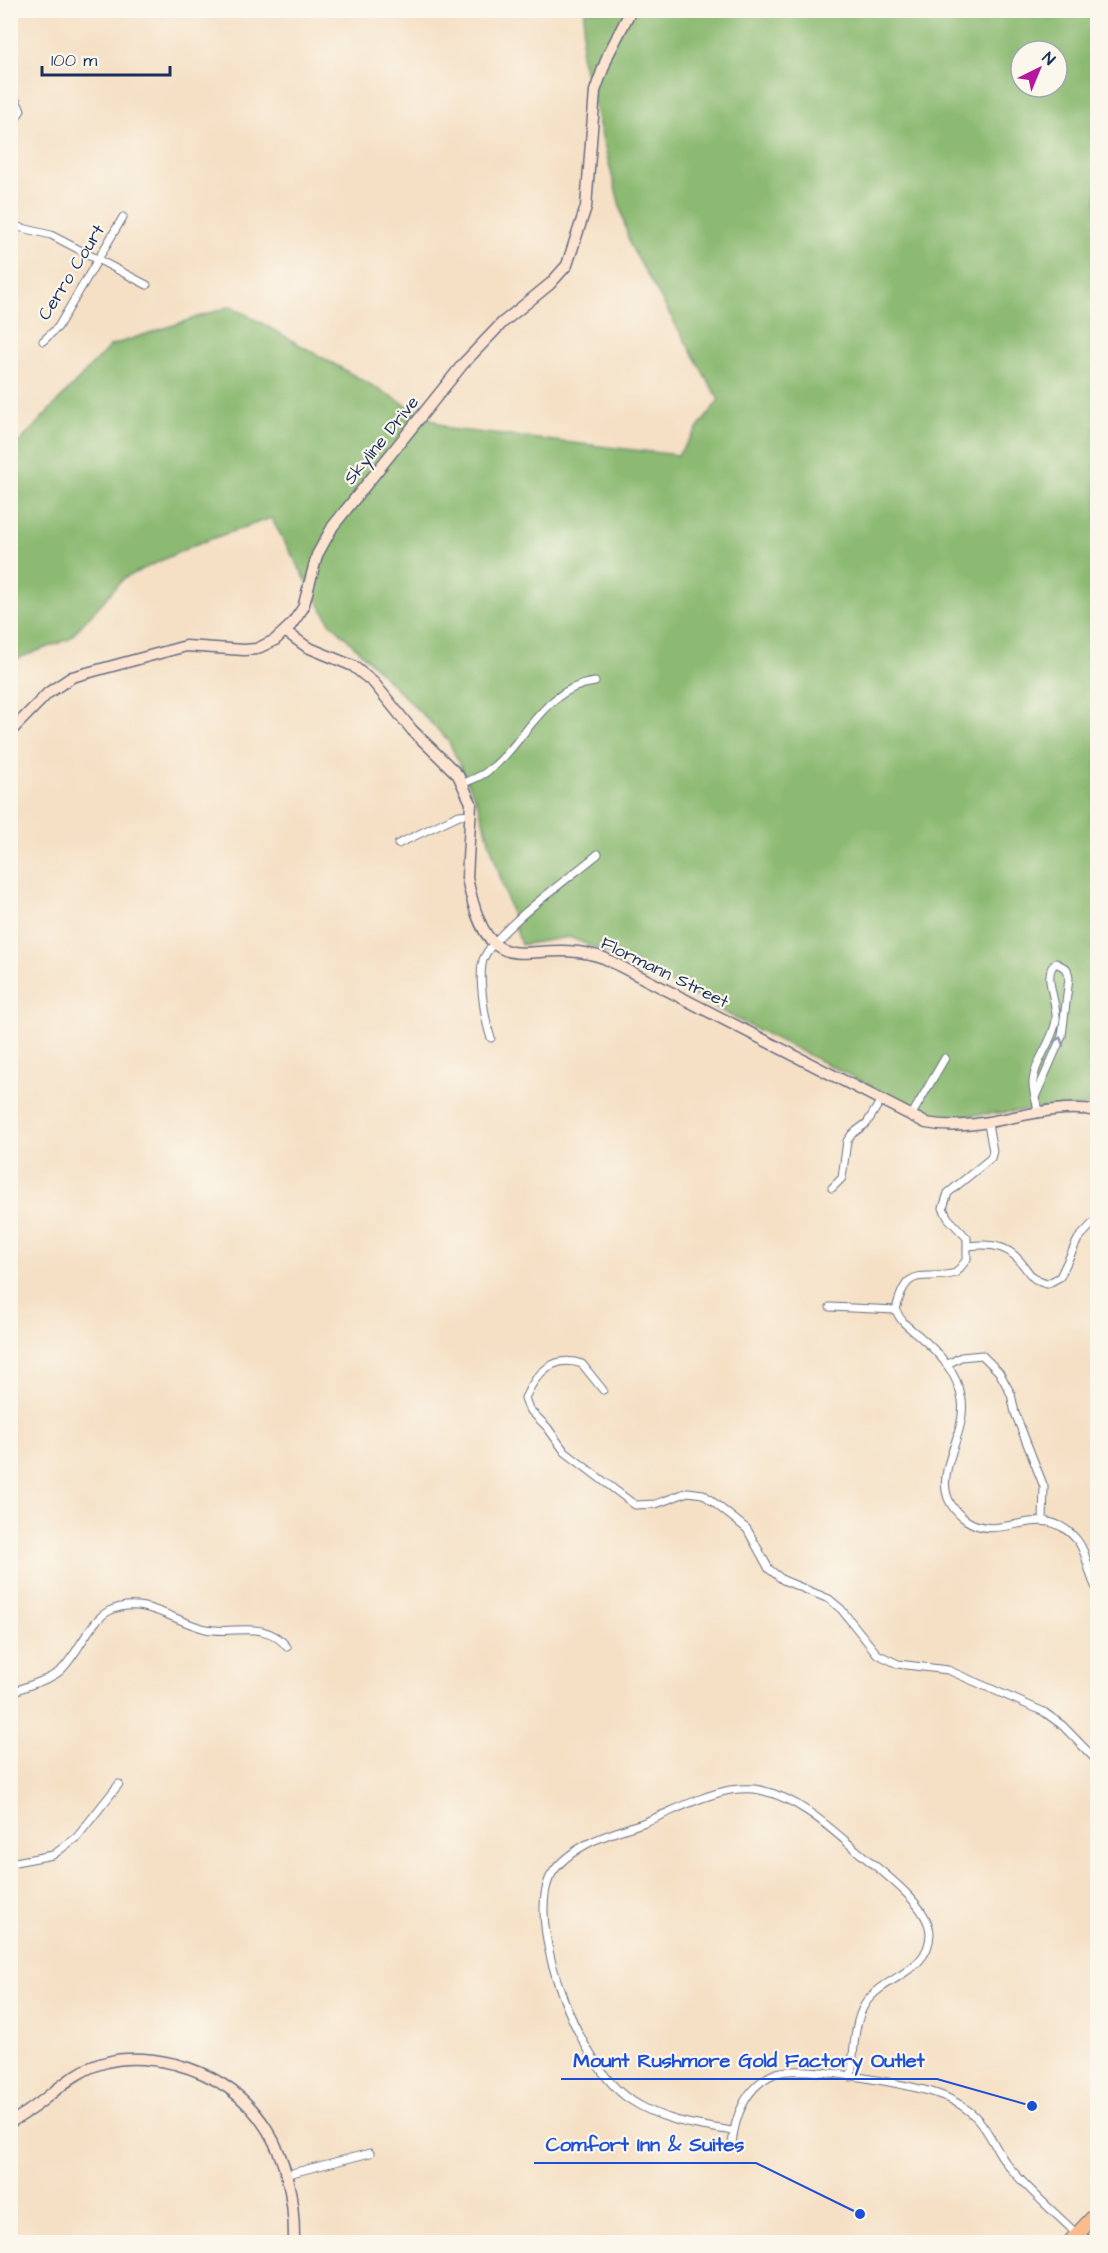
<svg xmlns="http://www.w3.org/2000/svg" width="1108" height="2253" viewBox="0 0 1108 2253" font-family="'Architects Daughter',sans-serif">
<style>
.forest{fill:#8cba72;stroke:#547468;stroke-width:1.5;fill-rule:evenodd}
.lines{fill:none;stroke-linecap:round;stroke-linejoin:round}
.street-casing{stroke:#676d82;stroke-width:9}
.secondary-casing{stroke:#676d82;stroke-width:13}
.highway-casing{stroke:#676d82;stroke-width:16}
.street{stroke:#fff;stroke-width:7}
.secondary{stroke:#fde4d1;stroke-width:10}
.highway{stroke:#fbbb8c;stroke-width:14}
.oneway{stroke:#8d97ae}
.labels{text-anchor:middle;stroke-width:4.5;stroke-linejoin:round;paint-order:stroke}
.street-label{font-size:18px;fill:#1b2f5e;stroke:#fbf7ec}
.leader{fill:none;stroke:#1d4ed8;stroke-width:2}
.callout-dot{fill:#1d4ed8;stroke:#fbf7ec;stroke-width:2}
.callout-label{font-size:20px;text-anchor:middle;font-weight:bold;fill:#1d4ed8;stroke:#fbf7ec;stroke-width:4.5;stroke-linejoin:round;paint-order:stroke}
</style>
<rect width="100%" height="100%" fill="#fbf7ec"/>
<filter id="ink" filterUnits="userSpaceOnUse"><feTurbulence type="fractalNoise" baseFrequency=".0167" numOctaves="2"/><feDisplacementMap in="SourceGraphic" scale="12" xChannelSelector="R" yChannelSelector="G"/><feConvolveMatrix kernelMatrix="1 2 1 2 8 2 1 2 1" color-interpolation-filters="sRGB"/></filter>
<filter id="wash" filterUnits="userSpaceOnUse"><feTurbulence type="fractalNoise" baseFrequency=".008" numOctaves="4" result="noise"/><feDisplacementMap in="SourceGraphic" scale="24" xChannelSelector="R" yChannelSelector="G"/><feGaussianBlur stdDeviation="1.35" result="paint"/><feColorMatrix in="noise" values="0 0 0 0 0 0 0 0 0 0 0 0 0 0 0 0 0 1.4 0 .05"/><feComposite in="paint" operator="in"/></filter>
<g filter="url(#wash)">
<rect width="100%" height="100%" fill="#f5e0c5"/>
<path class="forest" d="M585 11H1097V1105L935 1118 744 1023 644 968 569 937 521 945 478 804 448 740 329 621 271 518 194 545 124 578 69 639 11 661 10 452 110 346 231 306 449 429 678 455 719 400 630 245 581 55ZM1021 51H1057V87H1021Z"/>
</g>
<g filter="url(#ink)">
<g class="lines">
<g class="street-casing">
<g id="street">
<path d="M10 89 21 110 10 129"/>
<path d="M10 225 51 235 147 285"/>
<path d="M43 341 58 327 123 217"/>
<path d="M464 783C471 780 479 777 485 773 525 746 541 688 595 682"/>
<path d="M398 844 459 815 472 814"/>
<path d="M491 1038C485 1022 478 977 483 960 493 932 572 876 598 854"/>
<path d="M1036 1095 1062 1036 1069 978 1067 969 1056 963C1041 973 1058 1002 1056 1020 1053 1042 1035 1060 1033 1081 1032 1090 1037 1104 1039 1113"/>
<path d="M911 1116 945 1058"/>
<path d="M988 1124 993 1151 991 1158 948 1193 943 1208 948 1218 967 1238V1259L956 1273C923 1282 907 1262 896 1310 900 1321 908 1327 917 1334 938 1352 957 1371 962 1400 968 1442 919 1486 966 1520 1002 1545 1042 1497 1077 1540 1089 1555 1087 1575 1098 1591"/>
<path d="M832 1188 842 1178 847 1141 852 1134 867 1123 881 1100"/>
<path d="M968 1246C983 1244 1003 1244 1015 1256 1028 1267 1028 1280 1047 1284L1060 1277 1078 1239 1092 1224 1098 1225"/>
<path d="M830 1307 896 1310"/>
<path d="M948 1364 961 1357 982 1355 999 1372 1011 1394 1015 1413 1044 1487 1043 1521"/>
<path d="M603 1390 582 1364C554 1354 536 1373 525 1398L529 1409 547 1427 565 1452 635 1505 656 1504 688 1492 703 1494 747 1529 769 1569 783 1580 829 1599 841 1609 877 1654 898 1664 948 1670 1044 1712 1062 1725 1098 1762"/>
<path d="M10 1694C26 1684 46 1683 60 1671 78 1655 89 1621 109 1611 143 1594 174 1622 206 1629 234 1635 265 1619 287 1647"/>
<path d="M10 1863 53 1855 77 1837 119 1784"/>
<path d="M733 2131C695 2125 662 2121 629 2099 582 2068 527 1933 549 1879 556 1864 571 1853 585 1845 603 1835 626 1829 645 1822 673 1811 701 1796 730 1790 738 1789 751 1788 760 1790 798 1798 827 1825 856 1850 877 1868 930 1905 930 1934 929 1973 883 1976 865 2004 853 2023 854 2055 851 2077"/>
<path d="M732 2146C734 2117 746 2086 774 2074 799 2063 903 2084 932 2092 945 2096 959 2103 969 2111 987 2125 993 2145 1006 2163 1027 2189 1053 2211 1077 2234"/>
<path d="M288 2174 370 2153"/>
</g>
</g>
<g class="secondary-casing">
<g id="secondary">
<path d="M285 631 307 647 353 666 374 683 412 730 458 775 471 803 467 878C491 996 529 932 604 958L926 1123C986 1135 1039 1100 1098 1111"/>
<path d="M10 732 48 693 72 677 186 646 244 650 256 649 275 640 291 625 303 608 317 555 333 526 463 364 502 323 550 284 567 265 586 207 595 91 608 55 631 10"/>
<path d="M10 2122C46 2105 67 2071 107 2062 130 2056 153 2059 175 2064 262 2087 295 2158 294 2242"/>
<path d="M1077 2234 1088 2242"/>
</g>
</g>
<g class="highway-casing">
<path id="highway" d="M1070 2242 1098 2212"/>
</g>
<use href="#street" class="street"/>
<use href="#secondary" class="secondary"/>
<use href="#highway" class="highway"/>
</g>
<defs><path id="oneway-chevron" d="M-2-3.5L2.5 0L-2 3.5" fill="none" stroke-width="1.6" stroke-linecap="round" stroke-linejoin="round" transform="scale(1.5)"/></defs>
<use class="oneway" href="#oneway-chevron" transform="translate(1059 1041) rotate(-70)"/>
</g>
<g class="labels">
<g class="street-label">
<text transform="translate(71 272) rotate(-58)" y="6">Cerro Court</text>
<text transform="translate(381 440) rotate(-51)" y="6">Skyline Drive</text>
<text transform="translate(665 972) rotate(26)" y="6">Flormann Street</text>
</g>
</g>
<path class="leader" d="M1032 2106L937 2079H561M860 2214L756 2163H534"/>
<g class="callout-dot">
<circle cx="1032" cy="2106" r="6"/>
<circle cx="860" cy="2214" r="6"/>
</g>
<g class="callout-label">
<text x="749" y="2067">Mount Rushmore Gold Factory Outlet</text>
<text x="645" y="2151">Comfort Inn &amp; Suites</text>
</g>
<rect width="1108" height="2253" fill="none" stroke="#fbf7ec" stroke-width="36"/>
<g transform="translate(1039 69) rotate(43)"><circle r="28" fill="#fbf7ec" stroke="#a1a7b3" stroke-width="1.5"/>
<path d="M0-4.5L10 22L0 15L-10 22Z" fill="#b5179e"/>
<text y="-9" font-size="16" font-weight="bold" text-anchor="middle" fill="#1b2f5e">N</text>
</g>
<path d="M42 66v9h128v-9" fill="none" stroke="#1b2f5e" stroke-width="3"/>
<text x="51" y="66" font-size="18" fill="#1b2f5e" stroke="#fbf7ec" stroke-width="4.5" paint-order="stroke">100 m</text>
</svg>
